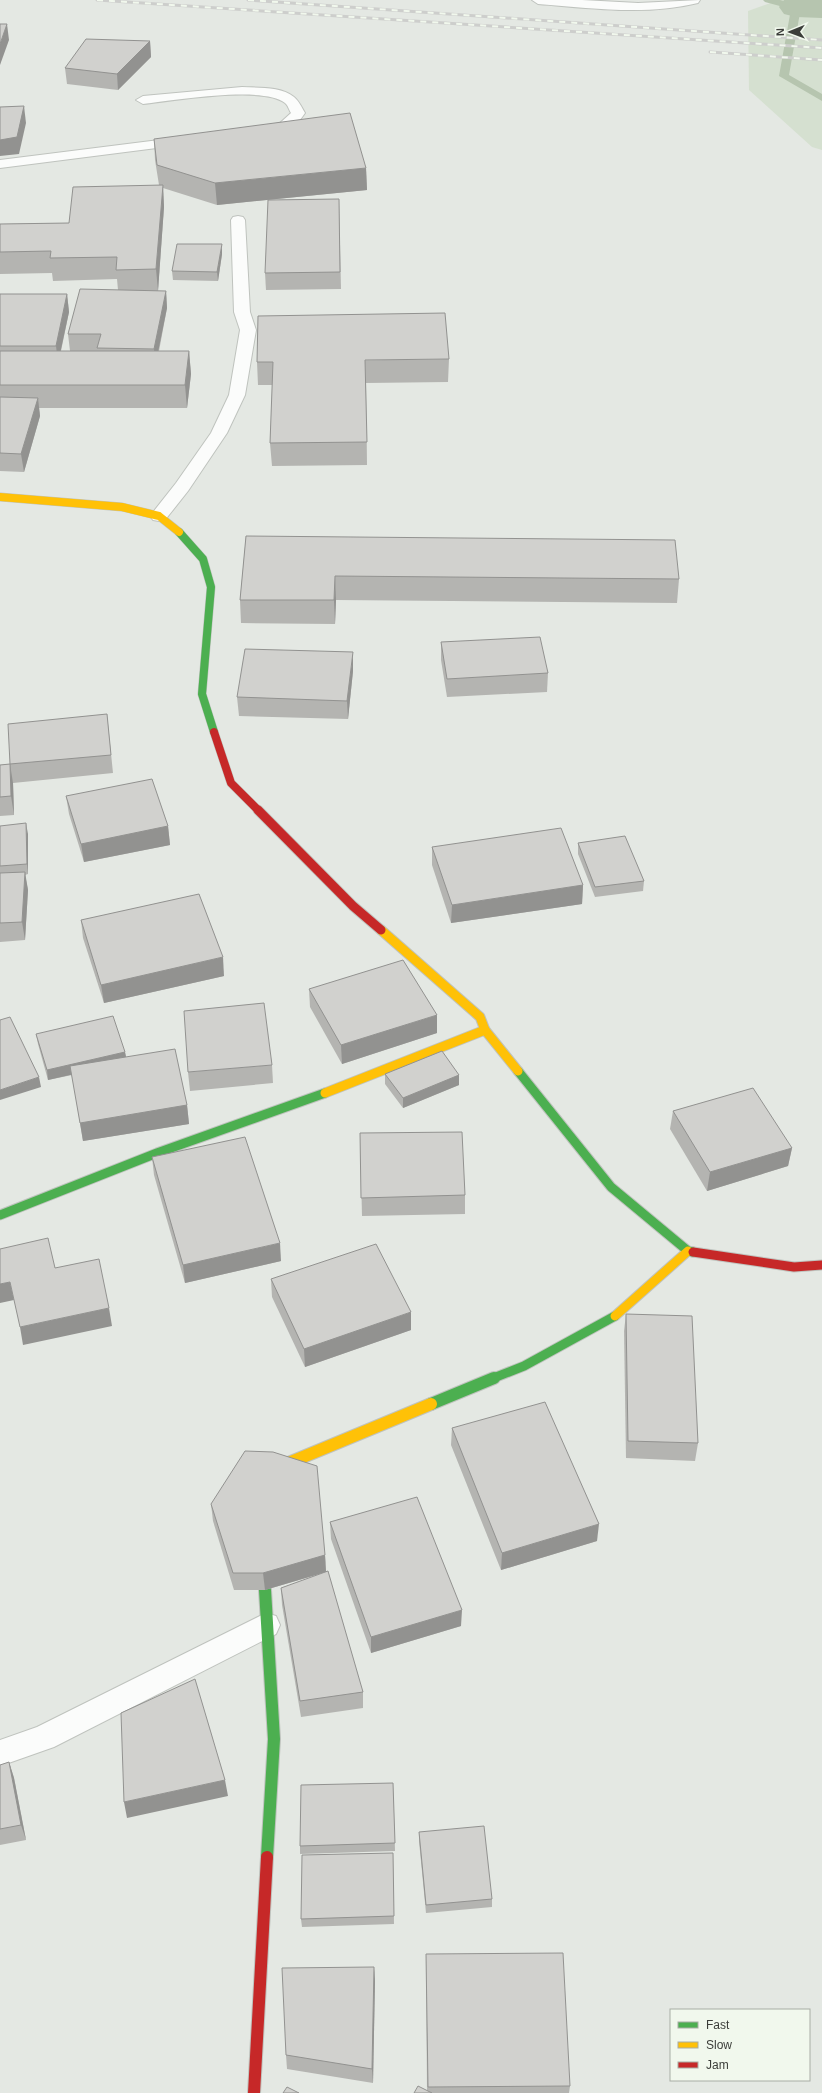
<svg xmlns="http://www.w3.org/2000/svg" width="822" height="2093" viewBox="0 0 822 2093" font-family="Arial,sans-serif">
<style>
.green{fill:#d5e0d0}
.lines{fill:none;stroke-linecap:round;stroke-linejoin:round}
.stream{fill:#b6c5af;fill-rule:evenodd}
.canal{fill:#b6c5af;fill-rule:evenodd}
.street-casing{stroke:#bfc3be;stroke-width:2}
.fast-far2-casing{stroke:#bfc3be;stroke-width:9}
.fast-far1-casing{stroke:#bfc3be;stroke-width:11}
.fast-casing{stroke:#bfc3be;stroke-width:14}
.slow-far2-casing{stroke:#bfc3be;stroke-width:9}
.slow-far1-casing{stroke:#bfc3be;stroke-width:11}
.slow-casing{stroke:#bfc3be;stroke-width:14}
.jam-far2-casing{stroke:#bfc3be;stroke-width:9}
.jam-far1-casing{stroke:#bfc3be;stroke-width:11}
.jam-casing{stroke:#bfc3be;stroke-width:14}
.street{fill:#fbfcfb;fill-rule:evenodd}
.fast-far2{stroke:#4caf50;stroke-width:8}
.fast-far1{stroke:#4caf50;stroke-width:9}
.fast{stroke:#4caf50;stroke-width:12}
.slow-far2{stroke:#ffc107;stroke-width:8}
.slow-far1{stroke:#ffc107;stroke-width:9}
.slow{stroke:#ffc107;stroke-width:12}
.jam-far2{stroke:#c62828;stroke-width:8}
.jam-far1{stroke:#c62828;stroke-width:9}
.jam{stroke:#c62828;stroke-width:12}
.rail-casing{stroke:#cdcecc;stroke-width:3}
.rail{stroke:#f1f8ed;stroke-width:2;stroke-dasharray:6;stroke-linecap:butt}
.wall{fill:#b4b4b1}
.shaded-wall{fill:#929290}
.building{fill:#d1d1ce;stroke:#929290}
</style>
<rect width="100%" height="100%" fill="#e4e8e3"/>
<path class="green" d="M779 0H822V150L812 147 749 90 748 11Z"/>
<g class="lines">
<path class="stream" d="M763 0H780L799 5 801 7 789 75 822 94V101L779 76 791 9 765 2Z"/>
<path class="canal" d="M784 0H822V18L796 17 784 14 779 7Z"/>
<g class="street-casing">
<g id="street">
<path d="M532 0H582L638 3 700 0 698 3C645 16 592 8 538 4Z"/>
<path d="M242 87C258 88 281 86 294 97 299 101 302 108 305 113 296 127 279 138 262 134L260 131 262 128 280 123 291 113C289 110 288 105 285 103 263 85 172 101 143 104L136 100 143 96Z"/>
<path d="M183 137 188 138 190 141 188 144 0 168V160Z"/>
<path d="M238 216 243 217 245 220 250 312 256 330 245 395 227 433 188 491 165 520 159 521 153 520 150 516 176 483 211 433 229 395 240 330 234 312 231 220 233 217Z"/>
<path d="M266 1613 276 1616 280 1625 276 1634 54 1747 0 1766V1740L37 1727Z"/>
</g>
</g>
<g class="fast-far2-casing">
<path id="fast-far2" d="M179 532 203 559 211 587 202 694 214 732"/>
</g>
<g class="fast-far1-casing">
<g id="fast-far1">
<path d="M518 1071 611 1187 688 1251 693 1252"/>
<path d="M0 1215 157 1153 325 1093"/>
<path d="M491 1379 524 1366 615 1316"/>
</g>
</g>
<g class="fast-casing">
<g id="fast">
<path d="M431 1404 494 1378"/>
<path d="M265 1590 274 1739 267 1857"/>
</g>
</g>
<g class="slow-far2-casing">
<path id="slow-far2" d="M0 497 122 507 159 516 179 532"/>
</g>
<g class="slow-far1-casing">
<g id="slow-far1">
<path d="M381 930 480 1017 485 1030 518 1071"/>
<path d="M325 1093 485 1030"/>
<path d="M615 1316 688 1251"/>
</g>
</g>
<g class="slow-casing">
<path id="slow" d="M274 1469 431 1404"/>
</g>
<g class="jam-far2-casing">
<path id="jam-far2" d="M214 732 231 783 259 811"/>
</g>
<g class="jam-far1-casing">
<g id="jam-far1">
<path d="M258 810 353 906 381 930"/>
<path d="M693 1252 794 1267 822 1265"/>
</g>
</g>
<g class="jam-casing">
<path id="jam" d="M254 2093 267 1857"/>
</g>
<use href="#street" class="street"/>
<use href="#fast-far2" class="fast-far2"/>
<use href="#fast-far1" class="fast-far1"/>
<use href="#fast" class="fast"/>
<use href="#slow-far2" class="slow-far2"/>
<use href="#slow-far1" class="slow-far1"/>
<use href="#slow" class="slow"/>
<use href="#jam-far2" class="jam-far2"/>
<use href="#jam-far1" class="jam-far1"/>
<use href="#jam" class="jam"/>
<g class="rail-casing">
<g id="rail">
<path d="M97 0 822 48"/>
<path d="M248 0 822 40"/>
<path d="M710 52 822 60"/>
</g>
</g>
<use href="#rail" class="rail"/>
</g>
<g class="wall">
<path d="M150 41 151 57 118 90 67 84 65 68Z"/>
<path d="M154 139 366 168 367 190 217 205 163 188 164 207 158 291H166L167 308 159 351H189L191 374 187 408H39L40 416 24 472 0 471V294H67L69 312 61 351H70L68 334 118 290 117 279 53 281 52 273 0 274V224L69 223 159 185 155 160Z"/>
<path d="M339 199 341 289 266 290 265 273Z"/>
<path d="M222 254 218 281 173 280 172 271Z"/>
<path d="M449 359 448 382 366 383 367 465 272 466 270 443 273 385H258L257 362Z"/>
<path d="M246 536 679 579 677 603 336 600 335 624 241 623 240 600Z"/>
<path d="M441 642 548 673 547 692 447 697 441 660Z"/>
<path d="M353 671 348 719 239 716 237 697Z"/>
<path d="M107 714 113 773 13 783 14 815 0 816V765L10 764Z"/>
<path d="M66 796 168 826 170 845 84 862 69 814Z"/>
<path d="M0 826 28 834V874L25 875 28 890 25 940 0 942Z"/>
<path d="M578 843 644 881 643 891 595 897 578 854Z"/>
<path d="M432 847 583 885 582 904 451 923 432 865Z"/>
<path d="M81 920 224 976 104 1003 83 938Z"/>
<path d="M309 989 437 1033 342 1064 310 1007Z"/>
<path d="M36 1034 125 1052 126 1057 187 1105 189 1124 83 1141 72 1075 48 1080 38 1044Z"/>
<path d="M272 1065 273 1083 190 1091 188 1072Z"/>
<path d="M385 1074 459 1075V1085L403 1108 385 1084Z"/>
<path d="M673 1111 792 1148 788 1166 707 1191 670 1129Z"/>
<path d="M360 1133 465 1195V1214L362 1216Z"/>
<path d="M152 1157 281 1261 185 1283 154 1175Z"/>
<path d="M271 1279 411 1330 305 1367 272 1297Z"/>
<path d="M626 1314 698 1443 695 1461 626 1458 624 1331Z"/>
<path d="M452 1428 597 1541 501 1570 451 1445Z"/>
<path d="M211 1504 325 1555 326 1572 265 1590H234L213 1521Z"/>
<path d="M330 1522 461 1626 371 1653 331 1539Z"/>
<path d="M281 1588 363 1692V1708L301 1717 282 1605Z"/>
<path d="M9 1762 14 1778 26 1840 0 1845V1765Z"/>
<path d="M393 1783 395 1851 300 1854V1846Z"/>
<path d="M419 1832 492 1899V1907L426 1913 419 1841Z"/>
<path d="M393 1853 394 1924 302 1927 301 1919Z"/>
<path d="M426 1954 570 2086 569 2093H414L427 2091Z"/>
<path d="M374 1967 375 1981 373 2083 287 2069 286 2055Z"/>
</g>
<g class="shaded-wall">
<path d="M7 24 9 40 0 65V44Z"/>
<path d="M150 41 151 57 118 90 117 74Z"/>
<path d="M24 106 26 123 19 154 0 156V140Z"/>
<path d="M366 168 367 190 217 205 215 183Z"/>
<path d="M163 185 164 207 158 291 156 269Z"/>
<path d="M222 244V254L218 281 217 272Z"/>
<path d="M166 291 167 308 155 367 154 349Z"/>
<path d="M67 294 69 312 58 363 56 346Z"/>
<path d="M189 351 191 374 187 408 185 385Z"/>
<path d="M38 398 40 416 24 472 21 454Z"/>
<path d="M335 576 336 600 335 624 334 600Z"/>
<path d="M353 652V671L348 719 347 701Z"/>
<path d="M10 764 13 783 14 815 11 796Z"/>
<path d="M26 823 28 834V874L27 864Z"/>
<path d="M168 826 170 845 84 862 81 844Z"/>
<path d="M25 872 28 890 25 940 22 922Z"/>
<path d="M583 885 582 904 451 923 452 905Z"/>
<path d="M223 957 224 976 104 1003 101 985Z"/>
<path d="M437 1015V1033L342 1064 341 1045Z"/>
<path d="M125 1052 127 1062 48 1080 47 1070Z"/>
<path d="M459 1075V1085L403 1108V1098Z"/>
<path d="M39 1077 41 1087 0 1100V1090Z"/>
<path d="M187 1105 189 1124 83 1141 80 1123Z"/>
<path d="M792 1148 788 1166 707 1191 710 1172Z"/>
<path d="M280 1243 281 1261 185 1283 183 1265Z"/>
<path d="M10 1282 14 1300 0 1303V1284Z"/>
<path d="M109 1308 112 1326 23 1345 20 1327Z"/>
<path d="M411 1312V1330L305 1367 304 1349Z"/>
<path d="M599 1524 597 1541 501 1570 502 1553Z"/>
<path d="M325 1555 326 1572 265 1590 263 1573Z"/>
<path d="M462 1610 461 1626 371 1653V1637Z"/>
<path d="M9 1762 14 1778 26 1840 21 1825Z"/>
<path d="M225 1780 228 1796 127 1818 124 1802Z"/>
<path d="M374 1967 375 1981 373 2083 372 2069Z"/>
</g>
<g class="building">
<path d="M0 24H7L0 44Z"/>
<path d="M86 39 150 41 117 74 65 68Z"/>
<path d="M24 106 17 137 0 140V107Z"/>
<path d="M350 113 366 168 215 183 157 165 154 139Z"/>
<path d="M163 185 156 269 116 270 117 257 50 258 51 251 0 252V224L69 223 73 187Z"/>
<path d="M339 199 340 272 265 273 268 200Z"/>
<path d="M177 244H222L217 272 172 271Z"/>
<path d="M80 289 166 291 154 349 97 348 101 334H68Z"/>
<path d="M0 294H67L56 346H0Z"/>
<path d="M445 313 449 359 365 360 367 442 270 443 273 362H257L258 316Z"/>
<path d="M0 351H189L185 385H0Z"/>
<path d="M0 397 38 398 21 454 0 453Z"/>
<path d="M246 536 675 540 679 579 335 576 334 600H240Z"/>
<path d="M540 637 548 673 447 679 441 642Z"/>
<path d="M245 649 353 652 347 701 237 697Z"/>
<path d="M107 714 111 755 10 764 8 724Z"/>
<path d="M10 764 11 796 0 797V765Z"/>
<path d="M152 779 168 826 81 844 66 796Z"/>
<path d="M26 823 27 864 0 866V826Z"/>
<path d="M561 828 583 885 452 905 432 847Z"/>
<path d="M625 836 644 881 595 887 578 843Z"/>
<path d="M25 872 22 922 0 923V873Z"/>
<path d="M199 894 223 957 101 985 81 920Z"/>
<path d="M403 960 437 1015 341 1045 309 989Z"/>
<path d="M264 1003 272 1065 188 1072 184 1011Z"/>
<path d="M113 1016 125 1052 47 1070 36 1034Z"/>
<path d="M10 1017 39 1077 0 1090V1020Z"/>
<path d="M175 1049 187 1105 80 1123 70 1066Z"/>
<path d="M442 1051 459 1075 403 1098 385 1074Z"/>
<path d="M753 1088 792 1148 710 1172 673 1111Z"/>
<path d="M462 1132 465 1195 361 1198 360 1133Z"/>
<path d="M245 1137 280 1243 183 1265 152 1157Z"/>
<path d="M48 1238 55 1268 99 1259 109 1308 20 1327 10 1282 0 1284V1249Z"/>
<path d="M376 1244 411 1312 304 1349 271 1279Z"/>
<path d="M626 1314 692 1316 698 1443 628 1441Z"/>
<path d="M545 1402 599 1524 502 1553 452 1428Z"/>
<path d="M245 1451 273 1452 317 1466 325 1555 263 1573H233L211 1504Z"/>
<path d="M417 1497 462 1610 371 1637 330 1522Z"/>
<path d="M328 1571 363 1692 300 1701 281 1588Z"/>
<path d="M195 1679 225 1780 124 1802 121 1713Z"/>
<path d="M9 1762 21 1825 0 1829V1765Z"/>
<path d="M393 1783 395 1843 300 1846 301 1785Z"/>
<path d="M484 1826 492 1899 426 1905 419 1832Z"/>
<path d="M393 1853 394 1916 301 1919 302 1855Z"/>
<path d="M563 1953 570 2086 428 2087 426 1954Z"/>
<path d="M374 1967 372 2069 286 2055 282 1968Z"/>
<path d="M418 2086 432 2093H414Z"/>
<path d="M287 2087 299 2093H283Z"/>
</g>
<rect x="670" y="2009" width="140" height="72" fill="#f1f8ed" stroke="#a8ada5"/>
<rect x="678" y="2022" width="20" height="6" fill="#4caf50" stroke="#a8ada5"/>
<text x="706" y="2029" font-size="12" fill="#3b3d39">Fast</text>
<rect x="678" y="2042" width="20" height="6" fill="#ffc107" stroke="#a8ada5"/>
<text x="706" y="2049" font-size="12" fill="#3b3d39">Slow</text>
<rect x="678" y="2062" width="20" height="6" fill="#c62828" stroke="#a8ada5"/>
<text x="706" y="2069" font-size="12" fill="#3b3d39">Jam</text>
<g transform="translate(790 32) rotate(269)" stroke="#f1f8ed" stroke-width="3" paint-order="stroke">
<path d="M0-3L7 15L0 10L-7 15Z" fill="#3b3d39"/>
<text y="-6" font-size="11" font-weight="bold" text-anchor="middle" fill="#3b3d39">N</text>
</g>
</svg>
